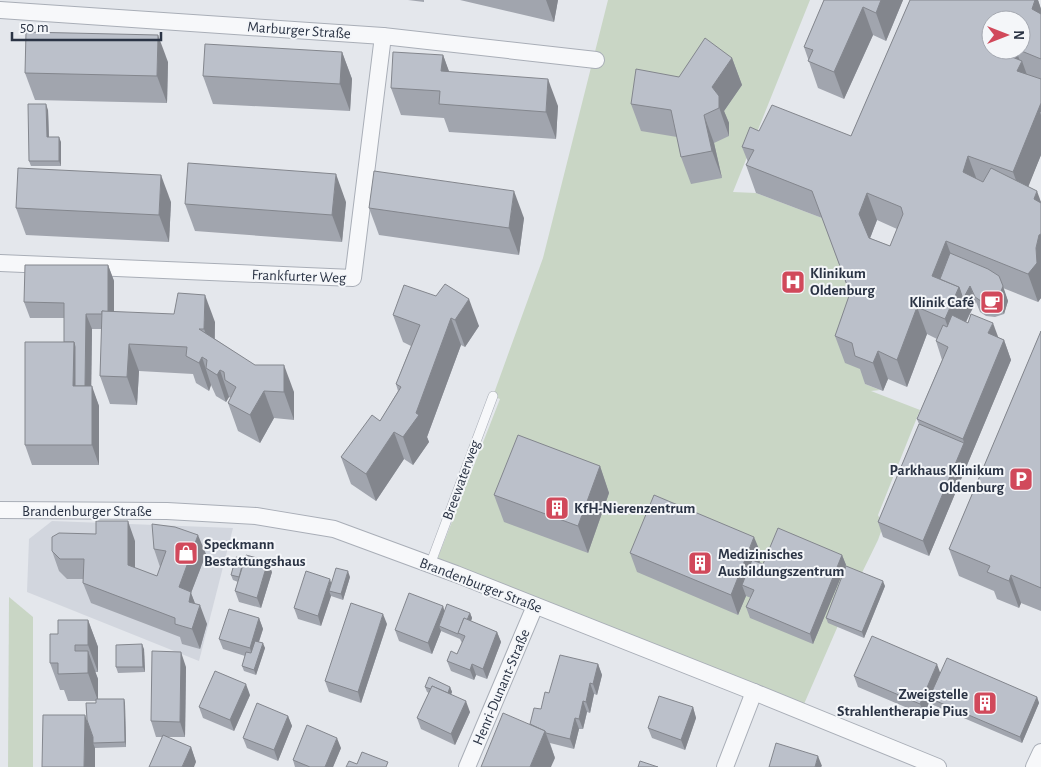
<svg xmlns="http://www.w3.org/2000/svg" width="1041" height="767" viewBox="0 0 1041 767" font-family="'Alegreya Sans',sans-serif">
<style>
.built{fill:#d2d6de}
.green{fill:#c9d6c5}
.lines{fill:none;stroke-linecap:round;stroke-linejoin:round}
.lane-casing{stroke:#a9aeb7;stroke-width:10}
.street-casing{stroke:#a9aeb7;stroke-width:18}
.lane{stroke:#f7f8fa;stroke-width:9}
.street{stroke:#f7f8fa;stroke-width:16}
.wall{fill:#a1a5ae;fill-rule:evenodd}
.shaded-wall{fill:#83868d}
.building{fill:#bbc0ca;stroke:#83868d;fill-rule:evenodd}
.labels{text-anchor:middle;stroke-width:4;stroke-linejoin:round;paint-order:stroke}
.street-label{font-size:15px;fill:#2b3445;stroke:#f4f6f9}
.poi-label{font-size:15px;font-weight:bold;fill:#2b3445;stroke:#f4f6f9;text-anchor:start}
</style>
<rect width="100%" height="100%" fill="#e4e7ec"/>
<path class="built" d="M52 521 233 528 199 661 27 592 29 539Z"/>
<g class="green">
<path d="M608 0H810L733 192 756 193 822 218 860 321 862 370 865 384 880 390 871 391 920 410 878 515 883 526 878 540 853 591 801 711 437 560 500 399 493 396 543 258Z"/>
<path d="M9 597 33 617V767H8Z"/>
</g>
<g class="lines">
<g class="lane-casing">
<path id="lane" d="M430 565 493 396"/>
</g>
<g class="street-casing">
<g id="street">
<path d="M0 10 383 36 596 60"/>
<path d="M0 263 353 278 383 36"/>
<path d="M0 510 167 511 256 516 334 529 456 574 754 692 938 767"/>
<path d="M467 767 535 606"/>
<path d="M725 767 754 692"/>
<path d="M1034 767 1041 752"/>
</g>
</g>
<use href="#lane" class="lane"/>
<use href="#street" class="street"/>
</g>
<g class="wall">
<path d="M408 0H424V2Z"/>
<path d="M460 0H558L554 22Z"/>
<path d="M824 0H903L886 41 873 35 844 99 818 88 804 47Z"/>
<path d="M910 0H1038L1041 9V155L1028 186 1041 202V298L1038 302 1003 288 1008 301 1004 314 995 317 986 316 980 312 976 302 966 322 1004 340 1011 360 929 556 883 537 878 522 919 424 917 419 942 360 936 341 937 339 927 334 907 387 888 379 883 391 865 384 860 369 845 363 835 336 850 294 822 218 756 193 746 165 748 162 742 147 759 131 851 136ZM1021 20V50H991ZM877 220 897 229 890 246 870 238Z"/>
<path d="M342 52 352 79 350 111 213 104 203 76Z"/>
<path d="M443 55 449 72 558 106 556 139 449 132 444 118 401 115 391 88Z"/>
<path d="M732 58 742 85 724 111 729 123V136L714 143 722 178 691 184 681 157 677 137 641 131 631 104 679 77Z"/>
<path d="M168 62 167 103 35 100 25 73Z"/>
<path d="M48 110 49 137 61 142V166H31L29 161Z"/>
<path d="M171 202 169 242 26 235 16 208Z"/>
<path d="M346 202 342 242 195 231 185 204Z"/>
<path d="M369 208 524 218 519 255 379 235Z"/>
<path d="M108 265 114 281V312L215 322V339L294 392V420L274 418 260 443 238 431 228 403 231 398 229 397 226 402 216 396 211 385 209 391 196 383 193 374 139 371 137 405 110 404 100 376 102 329H92L91 386 99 406V465H32L25 445 64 342V318H30L24 302Z"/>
<path d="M436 296 479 326 465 347 461 345 427 437 429 442 413 465 404 459 376 501 351 484 341 457 380 421 398 391 396 384 411 346 403 342 393 315Z"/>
<path d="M1041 331V611L1021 603 1019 608 997 599 994 591 959 576 949 549Z"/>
<path d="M600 466 609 493 588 553 504 522 494 495Z"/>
<path d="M135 541V568L157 576 160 567 154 549 206 554 191 593 195 604 207 624 200 649 182 644 180 637 91 603 83 583V579H67L59 571 52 551Z"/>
<path d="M630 553 762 556 759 563 763 564 842 555 846 565 813 644 750 618 746 607 751 598 746 596 738 615 637 572Z"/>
<path d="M272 572 261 608 239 602 235 591 238 582 233 580 231 575Z"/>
<path d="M350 577 343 600 331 596 321 626 298 619 294 608 331 584Z"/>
<path d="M885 586 864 638 828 623 826 618Z"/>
<path d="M443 606 444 611 470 613 472 618 471 621 497 632 501 642 487 679 476 675 474 680 451 671 447 661 457 654 462 643 460 639 441 631 432 654 399 641 395 630Z"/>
<path d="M259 618 263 629 259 642 265 648 256 675 244 671 242 666 245 656 223 649 219 639Z"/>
<path d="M88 620 98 647V672H95L98 679V699H124L125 704 126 747 95 748V767L87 720 96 703V701H68L64 690H60L50 663 58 634Z"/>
<path d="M387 624 361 703 329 692 325 681Z"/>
<path d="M144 649 145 672 118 673 116 667Z"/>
<path d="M598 664 602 675 597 695 594 694 590 713 587 712 583 729H579L574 749 550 743 555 758 530 724 541 709Z"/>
<path d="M186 667 185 737H167L191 747 196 762 162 737H156L151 721Z"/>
<path d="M941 673 1037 697 1039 703 1022 743 931 704 930 700 924 715 858 687 854 676Z"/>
<path d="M425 687H450L452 692 451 694 470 712 455 745 421 729 417 718 429 693 427 692Z"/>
<path d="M250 695 234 731 203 718 199 707Z"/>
<path d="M693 707 696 718 685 750 652 738 648 728Z"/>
<path d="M288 716 292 726 278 761 247 748 243 738Z"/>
<path d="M341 748 333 767H295L293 760Z"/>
</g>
<g class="shaded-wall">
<path d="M546 0H558L554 22Z"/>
<path d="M881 0H903L886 41 876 13Z"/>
<path d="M1035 0H1038L1041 9V35L1032 9Z"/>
<path d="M863 7 873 35 844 99 834 72Z"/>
<path d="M158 35 168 62 167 103 157 76Z"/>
<path d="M1014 50H1016L1021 64 1022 61 1032 89 1027 98 1012 57Z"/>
<path d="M342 52 352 79 350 111 340 84Z"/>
<path d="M443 55 453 82 441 71Z"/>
<path d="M732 58 742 85 724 111 729 123V136L712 87Z"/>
<path d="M548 79 558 106 556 139 546 112Z"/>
<path d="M1041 103V112H1040L1041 115V155L1023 200 1013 172Z"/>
<path d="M46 104 48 110 49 142 47 137Z"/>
<path d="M704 115 714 143 722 178 712 151Z"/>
<path d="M59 137 61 142V166L59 161Z"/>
<path d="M968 156 978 183 963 172Z"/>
<path d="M336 174 346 202 342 242 332 215Z"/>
<path d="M161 175 171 202 169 242 159 215Z"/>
<path d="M514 191 524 218 519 255 509 228Z"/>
<path d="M1037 191 1041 202V218L1034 199Z"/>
<path d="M867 193 877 220 869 241 859 214Z"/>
<path d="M1041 234V298L1038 302 1028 274 1036 248 1039 235Z"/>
<path d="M946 241 956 268 946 292 932 276Z"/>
<path d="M108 265 114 281V329L108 314Z"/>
<path d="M970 286 976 302 969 315 955 347 945 319 959 287Z"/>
<path d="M1003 286 1008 301 1004 314 998 299Z"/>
<path d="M205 295 215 322 214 357 204 329Z"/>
<path d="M469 299 479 326 465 347 455 320Z"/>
<path d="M917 307 927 334 907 387 897 360Z"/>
<path d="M86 314 92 329 91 406 85 390Z"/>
<path d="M451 318 461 345 427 437 429 442 413 465 403 437 416 413Z"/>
<path d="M993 323 1000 342 988 333Z"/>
<path d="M1004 340 1011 360 929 556 923 541 964 443 963 439Z"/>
<path d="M74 342 81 362 75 390 73 386Z"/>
<path d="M129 344 139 371 137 405 127 377Z"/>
<path d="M878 351 888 379 883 391 873 363Z"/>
<path d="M202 357 211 385 209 391 199 363Z"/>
<path d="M284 365 294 392V420L284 392Z"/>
<path d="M220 370 229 397 226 402 217 375Z"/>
<path d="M92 386 99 406V465L92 445Z"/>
<path d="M264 391 274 418 260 443 250 415Z"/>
<path d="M394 432 404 459 376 501 366 474Z"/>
<path d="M600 466 609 493 588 553 578 526Z"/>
<path d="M128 521 135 541V585L128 565Z"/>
<path d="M198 535 206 554 191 593 198 611 200 605 207 624 200 649 192 629 189 602 179 587Z"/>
<path d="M754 537 762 556 749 588 742 585 746 596 738 615 731 595Z"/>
<path d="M842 555 846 565 813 644 810 634Z"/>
<path d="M268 561 272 572 261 608 257 598Z"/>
<path d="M348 571 350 577 343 600 341 594Z"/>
<path d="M1011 575 1021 603 1019 608 1009 581Z"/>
<path d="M330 579 333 589 329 591 331 596 321 626 318 616Z"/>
<path d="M883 581 885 586 864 638 862 632Z"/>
<path d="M443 606 446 617 439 626 441 631 432 654 428 643Z"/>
<path d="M470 613 472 618 465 636 462 634Z"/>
<path d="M383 614 387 624 361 703 358 692Z"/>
<path d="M259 618 263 629 253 659 250 648Z"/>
<path d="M88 620 98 647V672L88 645Z"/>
<path d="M497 632 501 642 487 679 483 669Z"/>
<path d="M263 643 265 648 256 675 254 670Z"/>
<path d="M142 644 144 649 145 672 143 667Z"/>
<path d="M88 651 98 679V701L88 673Z"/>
<path d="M181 652 186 667 185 737 180 722Z"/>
<path d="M472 664 476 675 474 680 470 670Z"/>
<path d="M598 664 602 675 597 695 593 684Z"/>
<path d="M937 664 941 675 929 698 930 700 924 715 920 704Z"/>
<path d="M590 683 594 694 590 713 586 702Z"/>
<path d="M246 684 250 695 234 731 230 720Z"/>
<path d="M450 687 452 692 448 702 446 696Z"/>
<path d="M1037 697 1039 703 1022 743 1020 737Z"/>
<path d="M124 699 125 704 126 747 125 742Z"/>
<path d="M466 701 470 712 455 745 451 734Z"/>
<path d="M583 701 587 712 583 729 579 719Z"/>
<path d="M693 707 696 718 685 750 681 740Z"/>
<path d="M85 715 95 743H93L95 748V767H84Z"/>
<path d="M288 716 292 726 278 761 274 750Z"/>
<path d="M575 718 579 729 574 749 570 739Z"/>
<path d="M545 731 555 758 551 767H530Z"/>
<path d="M337 738 341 748 333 767H325Z"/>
<path d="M191 747 196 762 194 767H182Z"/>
<path d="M818 756 822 766 821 767H815Z"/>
</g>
<g class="building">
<path d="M824 0H881L876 13 863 7 834 72 808 61 813 50 804 47Z"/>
<path d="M910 0H1035L1032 9 1041 14V59L1019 50H1021V20H991V50H1014L1012 57 1022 61 1017 71 1041 79V103L1013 172 968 156 963 172 983 182 991 168 1037 191 1034 199 1041 203V234L1039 235 1036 248 1037 263 1028 274 946 241 932 276 959 287 945 319 917 307 897 360 878 351 873 363 855 356 852 343 835 336 850 293 812 191 746 165 754 150 742 147 750 127 759 131 772 105 851 136ZM867 193 901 207 903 214 890 246 869 238 859 214Z"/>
<path d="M26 32 158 35 157 76 25 73Z"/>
<path d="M705 38 732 58 712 87 719 96V108L704 115 712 151 681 157 671 110 631 104 636 69 679 77Z"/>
<path d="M205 44 342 52 340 84 203 76Z"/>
<path d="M393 52 443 55 441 71 548 79 546 112 439 104 440 91 391 88Z"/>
<path d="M28 104H46L47 137H59V161H29Z"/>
<path d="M188 163 336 174 332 215 185 204Z"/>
<path d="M18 168 161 175 159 215 16 208Z"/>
<path d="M374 171 514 191 509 228 369 208Z"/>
<path d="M950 253 988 269 999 276 1003 286 998 299 990 302 981 301 975 297 970 286 963 299 959 287 940 279Z"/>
<path d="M25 265H108V312L102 311V314H86L85 386H75V347L74 342H64V303L24 302Z"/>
<path d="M445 284 469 299 455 320 451 318 416 413 419 415 403 437 394 432 366 474 341 457 372 415 380 421 401 387 396 384 420 325 393 315 404 285 436 296Z"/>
<path d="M178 293 205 295 204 329H199L255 365H284V392L264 391 250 415 228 403 236 387 225 380 224 372 220 370 217 375 206 368 207 360 202 357 199 363 186 356 187 347 129 344 127 377 100 376 102 311 174 314Z"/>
<path d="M971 314 993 323 988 333 1004 340 963 439 917 419 948 347 936 341 943 325 947 327 952 315 968 323Z"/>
<path d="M1041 331V588L1011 575 1009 581 987 572 990 566 949 549Z"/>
<path d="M25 342H74L73 386H92V445H25Z"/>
<path d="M919 424 964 443 923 541 878 522Z"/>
<path d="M518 435 600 466 578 526 494 495Z"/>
<path d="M654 495 754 537 731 595 630 553Z"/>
<path d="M96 521H128V565L157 576 166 551 154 549 152 524 175 527 198 535 179 587 191 592 189 602 200 605 192 629 175 624V618L83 583 84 559H60L52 551V537L59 533 96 534Z"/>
<path d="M778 528 842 555 810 634 746 607 754 590 742 585 752 560 763 564Z"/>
<path d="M246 555 268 561 257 598 235 591Z"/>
<path d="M236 557 244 559 239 577 231 575Z"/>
<path d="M846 566 883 581 862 632 826 618Z"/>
<path d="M336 568 348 571 341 594 329 591Z"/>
<path d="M306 571 330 579 318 616 294 608Z"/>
<path d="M409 593 443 606 428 643 395 630Z"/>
<path d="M351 603 383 614 358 692 325 681Z"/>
<path d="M447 604 470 613 467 620 464 618 458 634 439 626Z"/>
<path d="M229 609 259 618 250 648 219 639Z"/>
<path d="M464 618 497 632 483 669 472 664 470 670 447 661 451 651 457 654 465 636 458 633Z"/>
<path d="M58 620H88V645H75V651H88V673L58 674V663H50V634H58Z"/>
<path d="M872 636 937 664 920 704 854 676Z"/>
<path d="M255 641 263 643 254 670 242 666 246 652 251 653Z"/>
<path d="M142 644 143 667H116V645Z"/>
<path d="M152 651 181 652 180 722 151 721Z"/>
<path d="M560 655 598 664 593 684 590 683 586 702 583 701 579 719 575 718 570 739 546 733 545 731 530 724 534 708 541 709 545 692 549 693Z"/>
<path d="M947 658 1037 697 1020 737 929 698Z"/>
<path d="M215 671 246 684 230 720 199 707Z"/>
<path d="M429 677 450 687 448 693 432 686 431 689 425 687Z"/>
<path d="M432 686 466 701 451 734 417 718Z"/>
<path d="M659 696 693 707 681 740 648 728Z"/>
<path d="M96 699H124L125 742 93 743V737L87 720 86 703H96Z"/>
<path d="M257 703 288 716 274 750 243 738Z"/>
<path d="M503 713 545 731 530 767H481Z"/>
<path d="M43 715H85L84 767H42Z"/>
<path d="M307 725 337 738 325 767H310L293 760Z"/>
<path d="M163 735 191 747 182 767H149Z"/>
<path d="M776 743 818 756 815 767H769Z"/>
<path d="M362 752 388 762 386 767H346L349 761 357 764Z"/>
<path d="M640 761 658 767H638Z"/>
</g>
<defs>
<g id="hospital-square" transform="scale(1.25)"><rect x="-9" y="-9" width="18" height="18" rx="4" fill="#d1495b" stroke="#f4f6f9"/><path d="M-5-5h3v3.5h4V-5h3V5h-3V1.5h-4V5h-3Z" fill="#fff"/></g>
<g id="cafe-square" transform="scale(1.25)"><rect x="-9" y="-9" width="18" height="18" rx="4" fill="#d1495b" stroke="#f4f6f9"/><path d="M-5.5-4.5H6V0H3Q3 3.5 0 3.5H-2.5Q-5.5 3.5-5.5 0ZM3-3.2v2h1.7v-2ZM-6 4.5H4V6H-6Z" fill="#fff"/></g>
<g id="parking-square" transform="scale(1.25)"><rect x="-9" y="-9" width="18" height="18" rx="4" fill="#d1495b" stroke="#f4f6f9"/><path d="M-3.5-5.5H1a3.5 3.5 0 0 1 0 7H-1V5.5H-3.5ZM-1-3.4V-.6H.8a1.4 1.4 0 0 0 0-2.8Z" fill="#fff"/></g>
<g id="building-square" transform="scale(1.25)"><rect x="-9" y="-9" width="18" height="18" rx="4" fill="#d1495b" stroke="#f4f6f9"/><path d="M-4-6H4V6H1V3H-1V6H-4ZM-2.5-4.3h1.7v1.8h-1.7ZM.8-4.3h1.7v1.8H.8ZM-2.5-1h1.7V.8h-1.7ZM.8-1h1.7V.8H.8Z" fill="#fff"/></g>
<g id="shop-square" transform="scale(1.25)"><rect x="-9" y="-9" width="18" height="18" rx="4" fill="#d1495b" stroke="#f4f6f9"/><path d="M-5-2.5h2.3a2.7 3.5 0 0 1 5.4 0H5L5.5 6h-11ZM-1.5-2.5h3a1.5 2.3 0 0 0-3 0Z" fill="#fff"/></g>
</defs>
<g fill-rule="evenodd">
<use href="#hospital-square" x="793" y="282"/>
<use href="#cafe-square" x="992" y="302"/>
<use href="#parking-square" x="1021" y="479"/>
<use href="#building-square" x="557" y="508"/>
<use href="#shop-square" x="186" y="553"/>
<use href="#building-square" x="700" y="563"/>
<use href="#building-square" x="985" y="703"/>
</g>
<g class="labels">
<g class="street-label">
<text transform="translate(299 30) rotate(4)" y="5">Marburger Straße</text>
<text transform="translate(299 276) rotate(2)" y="5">Frankfurter Weg</text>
<text transform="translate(461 480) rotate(-70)" y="5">Breewaterweg</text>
<text x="87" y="516">Brandenburger Straße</text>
<text transform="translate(481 585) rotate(21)" y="5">Brandenburger Straße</text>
<text transform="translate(501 687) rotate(-67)" y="5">Henri-Dunant-Straße</text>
</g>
<g class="poi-label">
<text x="810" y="278">Klinikum<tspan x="810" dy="17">Oldenburg</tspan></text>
<text x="974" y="307" text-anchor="end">Klinik Café</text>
<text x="1004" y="475" text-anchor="end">Parkhaus Klinikum<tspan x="1004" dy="17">Oldenburg</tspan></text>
<text x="574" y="513">KfH-Nierenzentrum</text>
<text x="204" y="549">Speckmann<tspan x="204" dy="17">Bestattungshaus</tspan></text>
<text x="718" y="559">Medizinisches<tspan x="718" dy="17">Ausbildungszentrum</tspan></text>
<text x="968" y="699" text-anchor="end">Zweigstelle<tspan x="968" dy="17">Strahlentherapie Pius</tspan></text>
</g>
</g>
<g transform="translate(1006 35) rotate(90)"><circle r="24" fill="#f4f6f9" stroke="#a4a8b1"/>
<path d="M0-4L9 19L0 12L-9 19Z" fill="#d1495b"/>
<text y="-8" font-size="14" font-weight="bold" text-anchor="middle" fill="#2b3445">N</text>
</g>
<path d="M12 32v8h149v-8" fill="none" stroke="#2b3445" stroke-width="2.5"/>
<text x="20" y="32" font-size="15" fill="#2b3445" stroke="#f4f6f9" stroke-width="4" paint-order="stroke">50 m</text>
</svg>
